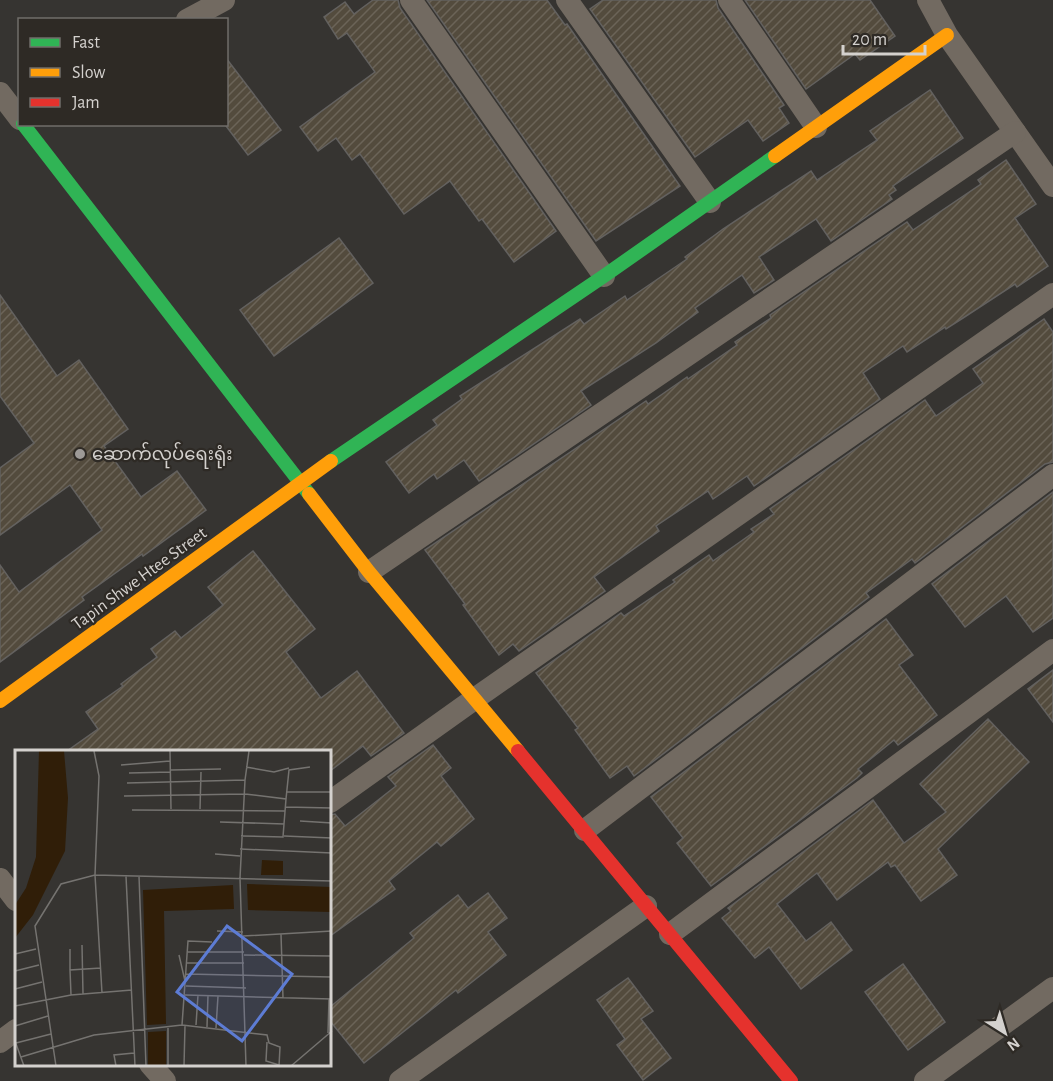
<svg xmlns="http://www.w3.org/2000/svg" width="1053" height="1081" viewBox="0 0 1053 1081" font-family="'Alegreya Sans','Noto Sans Myanmar',sans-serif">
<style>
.building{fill:url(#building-hatch);stroke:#63615f;stroke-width:1.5}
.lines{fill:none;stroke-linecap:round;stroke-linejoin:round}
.street{stroke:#726a61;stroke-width:22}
.fast{stroke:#30b455;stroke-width:14}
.slow{stroke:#ff9f0a;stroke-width:14}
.jam{stroke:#e5322d;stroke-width:14}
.poi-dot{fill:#9d9a97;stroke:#2e2a25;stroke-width:2}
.labels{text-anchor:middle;stroke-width:4.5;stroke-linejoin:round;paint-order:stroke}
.poi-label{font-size:18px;fill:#d4d1ce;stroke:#2e2a25;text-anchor:start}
.street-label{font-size:18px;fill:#d4d1ce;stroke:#2e2a25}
.inset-road{fill:none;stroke:#757370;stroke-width:1.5}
.view{fill:#5d7cd4;fill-opacity:0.15;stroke:#5d7cd4;stroke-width:3}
.inset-edge{fill:none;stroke:#d4d1ce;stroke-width:3}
</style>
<defs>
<pattern id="building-hatch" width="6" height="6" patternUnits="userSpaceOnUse" patternTransform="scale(1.5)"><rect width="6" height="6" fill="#534b3d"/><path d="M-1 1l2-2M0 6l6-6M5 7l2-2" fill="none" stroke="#6b6458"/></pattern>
</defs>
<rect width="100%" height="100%" fill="#363431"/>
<g class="building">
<path d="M373 0H398L400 8 556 231 514 262 482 219 479 221 450 181 404 214 360 154 352 160 336 138 318 151 300 127 375 72 347 33 338 39 324 17 345 2 354 14Z"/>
<path d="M427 0H547L565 25 567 24 680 186 596 241Z"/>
<path d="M603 0H716L718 8 784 105 779 108 789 123 763 141 748 120 695 157 590 9Z"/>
<path d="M745 0H870L895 36 860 60 855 54 806 89Z"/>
<path d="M226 58 281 130 248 155 226 126Z"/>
<path d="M930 90 963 138 893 186 896 190 889 195 892 199 831 241 816 219 759 257 774 280 754 293 742 275 695 308 698 312 656 343 581 391 591 405 479 481 464 460 437 479 434 474 409 493 386 462 437 425 433 420 462 399 460 396 580 319 584 324 625 296 627 300 687 259 685 257 723 229 811 171 817 180 877 140 870 131Z"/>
<path d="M1006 160 1036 204 1015 218 1048 266 1017 287 1015 284 963 318 946 329 945 327 907 352 903 346 863 373 880 399 754 486 747 476 713 499 708 491 656 526 659 531 594 577 605 591 519 651 513 644 499 655 463 605 465 604 425 550 646 401 648 404 687 377 688 379 737 345 735 342 771 318 770 315 907 222 913 230 981 184 978 180Z"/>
<path d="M339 238 373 283 274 356 240 310Z"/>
<path d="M0 295 57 376 79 360 128 429 104 446 141 497 177 471 206 510 143 556 142 554 82 597 84 600 0 662V565L19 592 102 530 70 485 0 535V468L34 443 0 396Z"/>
<path d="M1044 319 1053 332V462L1045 464 915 563 912 559 866 593 869 597 634 776 627 766 610 778 575 730 578 728 536 673 621 613 624 616 675 582 673 580 709 555 713 561 754 532 751 529 774 514 770 509 925 400 936 416 983 383 973 369Z"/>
<path d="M1053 492V618L1033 632 1006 596 965 627 932 584Z"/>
<path d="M253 551 315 629 286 652 321 698 357 671 404 733 371 756 363 746 330 771V751H67L98 729 86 712 123 686 121 684 157 657 151 649 175 631 181 638 223 605 208 587Z"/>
<path d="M886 619 913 655 899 665 937 715 898 745 894 740 858 769 862 773 857 778 711 886 677 843 683 838 651 797Z"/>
<path d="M1053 670V722L1028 689Z"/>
<path d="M988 719 1029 762 938 849 957 875 921 901 895 865 891 867 888 862 837 900 817 873 777 904 806 941 831 922 852 950 801 989 769 947 755 958 722 918 731 911 728 908 873 800 904 843 946 812 920 784Z"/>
<path d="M433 745 451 768 441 776 474 819 441 846 437 842 389 881 395 889 330 936V815L335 814 345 826 396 786 388 777Z"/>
<path d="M488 893 507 918 488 932 506 955 458 993 456 990 364 1063 330 1021V1007L414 938 410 933 458 895 468 908Z"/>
<path d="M903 964 945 1022 908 1050 865 992Z"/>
<path d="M628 978 653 1011 641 1019 671 1058 643 1080 617 1045 625 1039 597 1000Z"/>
</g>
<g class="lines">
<g class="street">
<path d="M411 0 604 276"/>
<path d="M567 0 710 202"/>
<path d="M729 0 816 127"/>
<path d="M928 0 947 35 1053 186"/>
<path d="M187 20 224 0"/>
<path d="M0 93 20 119"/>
<path d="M369 572 1015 132"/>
<path d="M330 802 473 700 1053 294"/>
<path d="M585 830 1053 475"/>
<path d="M0 879 16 900"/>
<path d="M670 934 1053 650"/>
<path d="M0 1042 16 1030"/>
<path d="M150 1064 165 1081"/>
<path d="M400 1081 646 906"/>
<path d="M925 1081 1053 988"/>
</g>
<g class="fast">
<path d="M23 124 309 494"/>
<path d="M331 461 604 276 775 156"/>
</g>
<g class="slow">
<path d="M775 156 947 35"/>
<path d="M309 494 369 572 518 751"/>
<path d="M0 701 331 461"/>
</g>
<path class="jam" d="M518 751 791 1081"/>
</g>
<circle class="poi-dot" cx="80" cy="454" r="6"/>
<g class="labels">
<g class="poi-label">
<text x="92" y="460">ဆောက်လုပ်ရေးရုံး</text>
</g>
<g class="street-label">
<text transform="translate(139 578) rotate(-36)" y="6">Tapin Shwe Htee Street</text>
</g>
</g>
<g transform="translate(15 750)">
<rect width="316" height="316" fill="#363431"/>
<path d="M24 1H49L53 48 50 101 18 165 0 188V155L11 138 21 107ZM247 110 268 111V125H246ZM232 134 316 137V162L233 160ZM218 135 219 159 149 161 151 274 132 275 128 140ZM151 281V316H133V282Z" fill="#301e08"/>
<path class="inset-road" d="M79 1 84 26 80 125 87 243M155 1 156 59M106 15 155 11M231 17 259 22 274 18M156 20 206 19M114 23 156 22M230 30 234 1M112 33 230 30 225 128 231 316M272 42H315M109 46 230 44 271 49 269 74 205 72M271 49 274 20 295 17M270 57 317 58M185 59 186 22M117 60 270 61M285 71 317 73M226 86 268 87 269 74M269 86 317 88M225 99 317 103M200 104 225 106M111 126 120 316M124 126 131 316M202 181 228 182M266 184 268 248M228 186 317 181M67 195 68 244M173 202H229M0 204 21 199M164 205 170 231M229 205 317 206M172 213H229M55 220V199M0 221 24 215M171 224 317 227M171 236 231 238M0 239 27 232M56 245 55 220 86 218M170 245 317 249M0 256 56 245 117 240M167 275 173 191 197 192M181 275 183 245M0 276 33 266M192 277 193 245M201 278 203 246M313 283 314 249M0 291 9 316M252 292 251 311 264 315M1 293 36 284M6 307 79 285 167 275 252 285 254 293 265 297 264 316M41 316 20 176 46 134 80 125 317 131M101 316 99 305 119 303M153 316V276M169 316 170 275M276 316 317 281"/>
<path class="view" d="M212 176 277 224 227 291 162 242Z"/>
<rect width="316" height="316" class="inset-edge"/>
</g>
<rect x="18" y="18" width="210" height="108" fill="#2e2a25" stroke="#706d69" stroke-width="1.5"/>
<rect x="30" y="38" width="30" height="9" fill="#30b455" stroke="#706d69" stroke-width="1.5"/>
<text x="72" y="48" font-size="18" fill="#d4d1ce">Fast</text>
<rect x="30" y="68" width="30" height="9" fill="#ff9f0a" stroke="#706d69" stroke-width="1.5"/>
<text x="72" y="78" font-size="18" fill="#d4d1ce">Slow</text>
<rect x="30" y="98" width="30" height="9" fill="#e5322d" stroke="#706d69" stroke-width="1.5"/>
<text x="72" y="108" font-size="18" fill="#d4d1ce">Jam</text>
<g transform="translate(1005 1033) rotate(143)" stroke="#2e2a25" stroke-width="4.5" paint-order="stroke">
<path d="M0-4.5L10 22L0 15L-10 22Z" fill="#d4d1ce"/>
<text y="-9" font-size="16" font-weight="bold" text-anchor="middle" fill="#d4d1ce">N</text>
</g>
<path d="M843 45v9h82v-9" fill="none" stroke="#d4d1ce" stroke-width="3"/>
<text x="852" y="45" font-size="18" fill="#d4d1ce" stroke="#2e2a25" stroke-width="4.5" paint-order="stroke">20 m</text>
</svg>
